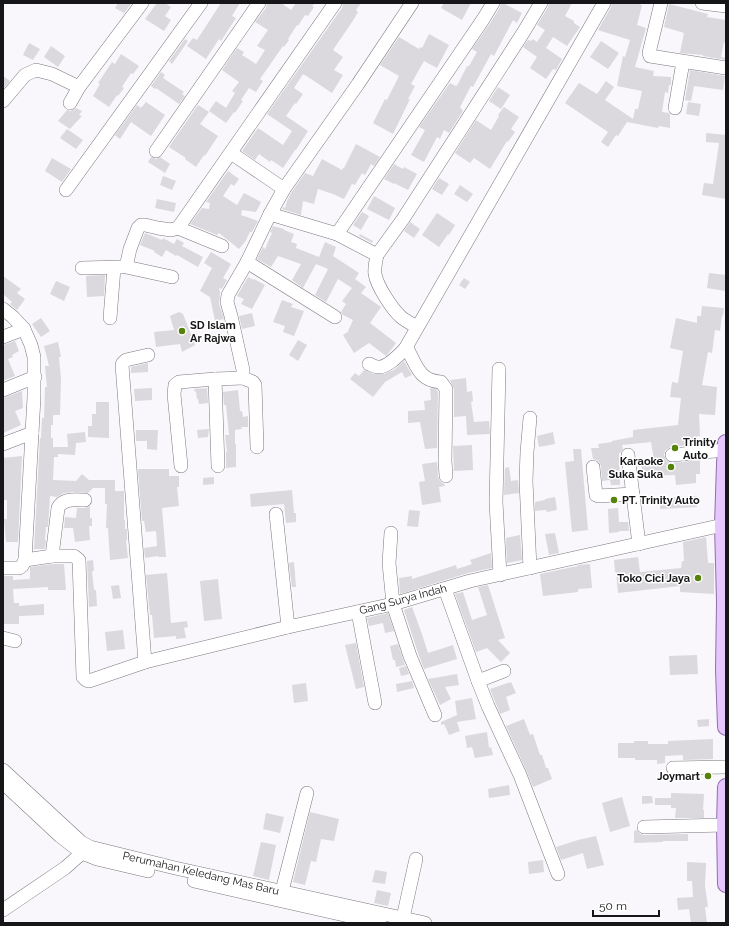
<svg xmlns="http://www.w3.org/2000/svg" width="729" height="926" viewBox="0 0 729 926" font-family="Raleway,sans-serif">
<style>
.building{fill:#dbd8de}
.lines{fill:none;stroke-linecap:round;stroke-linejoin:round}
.minor-casing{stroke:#7b797e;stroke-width:14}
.major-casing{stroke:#926fac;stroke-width:18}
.minor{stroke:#fff;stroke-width:13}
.major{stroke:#e5c6fd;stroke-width:16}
.poi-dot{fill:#56820b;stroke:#fff;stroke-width:1.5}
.labels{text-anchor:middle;stroke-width:3;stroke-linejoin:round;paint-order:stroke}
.poi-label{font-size:11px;font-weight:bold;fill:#161517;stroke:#fff;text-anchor:start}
.street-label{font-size:11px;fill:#161517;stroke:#fff}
</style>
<rect width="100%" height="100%" fill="#f9f6fc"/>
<g class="building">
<path d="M118 3H132L124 13 115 8Z"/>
<path d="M157 3H165L171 7 165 16 171 20 164 31 145 19Z"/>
<path d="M221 3H240L232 16 236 18 221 41 219 39 206 59 187 46 193 38 197 40Z"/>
<path d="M267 3H281L291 10 296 3H315L312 6 314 7 308 16 305 15 298 26 297 25 288 39 289 40 284 47 283 46 260 79 263 81 256 92 249 88 241 100 243 101 235 113 234 112 226 123 209 111 216 101 226 108 235 93 232 91 239 82 222 70 237 48 244 52 242 55 256 64 265 50 257 46 268 30 255 22 266 8Z"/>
<path d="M343 3H361L356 10 358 12 354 19 333 50 343 57 334 70 343 75 332 93 305 75H304L303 74 294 88 303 94 296 104 295 103 286 116 308 131 296 150H295L283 168 271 160 270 162 259 154 255 160 242 151 258 128 283 145 292 131 267 114 342 8Z"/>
<path d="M444 3H471L462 20 441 8Z"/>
<path d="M501 3H503L522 13 517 23 513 20 494 56 491 54 473 87 471 86 460 107 463 111 449 133 444 130 440 139 437 137 424 162 411 155 425 130 419 127 450 83 456 86 458 84 467 66H469L477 52 472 49 491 22 500 7Z"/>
<path d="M549 3H572L565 16 574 21V23L580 27 567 46 553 37 546 48 562 59 556 70 553 69 546 79 530 68 537 57 523 47 528 40 531 41 533 39 537 42 545 30 537 25 548 7Z"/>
<path d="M612 3H635L642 5 637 25 646 28 635 67 654 71 653 76 671 77V85H669L668 93 665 92 662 112 669 113 670 114V128L659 126 658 128 627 122 618 136 616 135 608 147 601 142 608 132 565 103 579 83 597 94 606 81 614 87 605 100 633 119 635 109H638L642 91 617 86 623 56 625 57 630 40 598 30 611 7Z"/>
<path d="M669 4 708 14 707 17 726 20V43L724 42 721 57 726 58V60L703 56V55L680 53 684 33 664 27Z"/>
<path d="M429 34 449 45 437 68 424 61 411 84 415 86 408 99H410L393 134 373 123 385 99 387 100 399 76 380 65 399 37 419 49 420 47 422 48Z"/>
<path d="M185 39 188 41 172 64 169 61Z"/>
<path d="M601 41 619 53 608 69 590 57Z"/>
<path d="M29 43 40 49 33 60 23 55Z"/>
<path d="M51 46 65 56 58 67 44 57Z"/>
<path d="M121 54 139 66 133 74 131 73 122 87 124 88 118 96 117 95 109 107 93 96 100 84 98 83 112 62 115 64Z"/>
<path d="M690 70 725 76 723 90 694 86 691 101 685 100Z"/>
<path d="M161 72 165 75 163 78 184 92 182 94 185 96 179 104 156 88 155 89 151 86Z"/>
<path d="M3 76 10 81 3 89Z"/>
<path d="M498 87 510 95 501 109 489 101Z"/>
<path d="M146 102 165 115 151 136 131 122 120 139 115 135 137 105 141 108Z"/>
<path d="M688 102 701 104 699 116 686 114Z"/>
<path d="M198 105 209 112 200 124 218 136 205 156 204 155 196 167 185 159 186 158 169 147Z"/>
<path d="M504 107 519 117 511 129 515 132 508 142 507 141 490 169 474 158 470 163 455 153 476 120 491 130 499 116 498 115Z"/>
<path d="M76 108 82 111 79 115 82 116 70 129 58 121 67 110 70 111 74 110Z"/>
<path d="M67 129 83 140 76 149 60 138Z"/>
<path d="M706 133 726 135V199L702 195 704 183 713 184 719 143 706 142Z"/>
<path d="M356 144 380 157 374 166 371 164 365 175 362 173 355 185 352 184 344 199 333 194 318 189 314 204 303 201 301 215 282 209 283 207 285 208 287 201 291 193 305 173 313 176 322 159 342 170 343 168H344Z"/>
<path d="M151 157 156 159 160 157 170 164 165 173 148 162Z"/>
<path d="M52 158 71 169 62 182 45 171Z"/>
<path d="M394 164 403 169 404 167 417 174 408 190 394 183V184L384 179Z"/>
<path d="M228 171 239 179 234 186 231 184 223 196 237 205 244 193 261 202 256 212 242 210 241 215 258 221 252 232H250L245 242 239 249 219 233 217 235 190 224 202 208 209 209 210 203 206 202Z"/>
<path d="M163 176 176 181 172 190 160 185Z"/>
<path d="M439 178 449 184 442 195 432 189Z"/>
<path d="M460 185 473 194 467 202 454 194Z"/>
<path d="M374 196 395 208 389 220 367 209Z"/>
<path d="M157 199 176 203 174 212 155 208Z"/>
<path d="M362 212 369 216 361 230 353 225Z"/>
<path d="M437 213 455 225 449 235 448 234 439 247 422 235Z"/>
<path d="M410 222 420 229 414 238 404 231Z"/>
<path d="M273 226 284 229V230L294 234 291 242 297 244 296 248 319 257 325 242 336 247 333 256 359 273 355 279 366 287 361 293 381 307 370 323 396 343 387 355 386 356 369 343 354 353 343 335 349 331H348L353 320 343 315 341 312 346 304 342 301 352 288 338 279 326 302 315 295 328 269 316 264 303 288 292 280 301 264 278 256 271 267 257 259 263 247 265 249 272 233 270 232Z"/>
<path d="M145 233 162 240 163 238 174 244 177 239 184 243 182 246 203 257 198 267 177 255 176 256 166 250 162 257 154 252 155 251 140 245Z"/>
<path d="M360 234 373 241 372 243 359 236Z"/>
<path d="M211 252 231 264 223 278 227 280 222 289 219 288 220 293 219 304 224 319 215 321 210 297 200 291 212 268 204 263Z"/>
<path d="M709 273 726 275 725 291 707 288Z"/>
<path d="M105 275 104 296 87 297 86 276Z"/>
<path d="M3 276 21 289 17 293 25 299 17 310 10 304 12 302 3 294Z"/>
<path d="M248 277 254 280V279L265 285 252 309 241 304 244 299 237 296Z"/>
<path d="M464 278 470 282 465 289 459 285Z"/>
<path d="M56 281 70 287 64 301 50 294Z"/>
<path d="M282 300 293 304 291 307 304 311 294 336 283 332 285 326 273 322Z"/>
<path d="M702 306 724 308 723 316 722 315 720 331 715 330 712 353 708 352 702 385 717 387 715 415 699 414 700 436H697L698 444 671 447 667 449 665 451 664 455 666 460 668 462 672 463 700 460V474H696V483L676 485 675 475 642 476 641 461H654L651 442 622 445 623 449 620 453H619L620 485H611L610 480 602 481 601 466 599 462 597 460 593 459 591 448H599L598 444 612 442V441L633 437V430L678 425 681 398 670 397 672 382 678 383 683 351 670 348 676 318 697 323V316H701Z"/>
<path d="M179 312 183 314 195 345 182 352 180 344 156 347 154 332 174 330 170 316Z"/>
<path d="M252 313 255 326 242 329 239 316Z"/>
<path d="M41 318 50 331 41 337 32 324Z"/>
<path d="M298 340 307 345 298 361 289 355Z"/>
<path d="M15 341 19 351 12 355 13 357 8 359 15 376 3 381V345Z"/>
<path d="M58 342 61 357H59L61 379 60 415H53V425H51V438H53V447H68L67 434 85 432 86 442 76 443 75 455 58 454V457H54L53 480 76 481 82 474 89 480H115V491H124V520H125V529H127V540H126L128 558 110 560 108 528H106L107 504H105V488H93L88 493 73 492 64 493 57 497 50 496 48 527H46L45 540H46L45 549H34L40 438H41L42 418H44L45 387H47L45 366H49L44 346Z"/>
<path d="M404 361 412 375 405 378 402 372 385 382 373 397 350 379 355 373 359 376 364 370 374 374H384L394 370Z"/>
<path d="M148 363V372L131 373V367Z"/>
<path d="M466 378 467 392 472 391 473 401 471 402 474 422 489 421 490 434 467 435 466 416 454 417V389L450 380Z"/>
<path d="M152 388V400L135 401 134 389Z"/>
<path d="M207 388 208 403 199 404 198 399H197L196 391 195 392 194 389Z"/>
<path d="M430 388 436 389 438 392 437 448 425 449 420 422 408 423V411L425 410 424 401 431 400Z"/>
<path d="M238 390 240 411H242L243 417 248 416V427H241L242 429 235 430V444H236V467L226 468V452H227L225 435H229L226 405H224L223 392Z"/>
<path d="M22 391 23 408 15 411 21 425 3 433V398Z"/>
<path d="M96 402H109V438L88 437V426H92V414H96Z"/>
<path d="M209 429 208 437 198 438 197 430Z"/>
<path d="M136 430H158L157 450 147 449V441H136Z"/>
<path d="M553 432 555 444 539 447 537 436Z"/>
<path d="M472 445 473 470 454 471 453 446Z"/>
<path d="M573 449H581L588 530 572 532 565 462 574 461Z"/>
<path d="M22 456 18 542H6L4 519H7V500H3V458Z"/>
<path d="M437 462 438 477 440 481 444 484 445 486 439 487 441 502 422 505 419 482 425 481 422 464Z"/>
<path d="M509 467 511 481 518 480 519 493 504 495 505 468Z"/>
<path d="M138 469H169V476H179V487H177L179 506 162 508 166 557H159L158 556 145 558 144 548 157 546 156 531 146 532 144 521H142Z"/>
<path d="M214 477V484L203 485V478Z"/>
<path d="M292 490 294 513H296V522L286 523 284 504 251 507 250 494Z"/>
<path d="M697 496V507L660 509V498Z"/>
<path d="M555 497 557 510 547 512 546 510 535 511V502L545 500V499Z"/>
<path d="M90 506V518H92V526H89L90 540 75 542 73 528H64L65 517 76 518 77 508H85Z"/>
<path d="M618 508 619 522H628L629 531H619V532L609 533 608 509Z"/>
<path d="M409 510 420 511 418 527 407 526Z"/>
<path d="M555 533 559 553 549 555 545 534Z"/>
<path d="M520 535 522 560 507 563 506 538Z"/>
<path d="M706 537 708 563H714V594L680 592V586L618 593 616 572H615L614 560 638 557 640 572 681 568 682 561H684L683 542Z"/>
<path d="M491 553 492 568 468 573 400 594 399 578 412 576V579L456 565 457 569 472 564 470 560Z"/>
<path d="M93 560 94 571H92L94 590H96L97 606 89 607 87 561Z"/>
<path d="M294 562 296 587H292L289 563Z"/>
<path d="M53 564H64L66 590H48V587L13 589 14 603H19V606L44 604V615L19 616V624H3V576H13V580L30 579V567Z"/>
<path d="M590 564 592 588 578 589V592L543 596 540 574 568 568 578 566V565Z"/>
<path d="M167 573 171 623 187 621 188 627 184 628 186 638 176 639V636L154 638 152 615H150L146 575Z"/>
<path d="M218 579 222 619 204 621 200 581Z"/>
<path d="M119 585 121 598 113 599 111 586Z"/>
<path d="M488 585 505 638 498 640 510 653 501 662 487 648 476 652 455 594 463 592 472 620 487 615 478 587Z"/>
<path d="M412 607 422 634 428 653 453 645 457 659 424 669 418 653 404 610Z"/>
<path d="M388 613 394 631 385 633 383 623 369 626 367 618Z"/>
<path d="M123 630 125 649 107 651 105 632Z"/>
<path d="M356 643 364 687 356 689 345 645Z"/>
<path d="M398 644 405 665 396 667 395 660H393L390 646Z"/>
<path d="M697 655 698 674 670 675 669 656Z"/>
<path d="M406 666 409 674 401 676 399 668Z"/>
<path d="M457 674 459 685 445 687 451 699 440 705 428 679Z"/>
<path d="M412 681 414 688 397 692 396 684Z"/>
<path d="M511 682 516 693 506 697 510 710 500 714 490 689Z"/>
<path d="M306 683 308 701 294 703 292 685Z"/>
<path d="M472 698 476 719 457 722 460 731 449 735 444 724 441 725V722L457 715 455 701Z"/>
<path d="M524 719 530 735 533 734 540 755H542L546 768H548L552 779 533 787 527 772 506 726Z"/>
<path d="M709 719V726L698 727 697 720Z"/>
<path d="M487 732 489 748 491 747 493 755 475 758 472 747 467 748 465 736Z"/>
<path d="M713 739V759L683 760V755L665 756V763L657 764V760H635V758H618V743H634V741H648V744H668V741Z"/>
<path d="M509 785 510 795 489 798 488 789Z"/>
<path d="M671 793 704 794 703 810H704V818H675L676 808H671V805H655V798H671Z"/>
<path d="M642 796H652L653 803 642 804Z"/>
<path d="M622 797 630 826 610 832 602 803Z"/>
<path d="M310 812 339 819 334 841 321 839 316 862 311 861 305 885 293 882Z"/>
<path d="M266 813 284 817 280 833 263 829Z"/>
<path d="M637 830 640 834 644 835 688 834V841H663V842L634 843V831Z"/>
<path d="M596 836 604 865 587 869 583 853 561 860 556 847 578 840Z"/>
<path d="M261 842 276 845 269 880 253 876Z"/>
<path d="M543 860 544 872 529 874 528 862Z"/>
<path d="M687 862 706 863 705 886 708 907H705L707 923H691L689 909 678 910 677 898 693 897 692 881H687Z"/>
<path d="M375 870 387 872 385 884 372 882Z"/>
<path d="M377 890 391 893 388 906 374 903Z"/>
</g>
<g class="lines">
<g class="minor-casing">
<g id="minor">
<path d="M661 3 649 53 650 56 726 68"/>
<path d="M702 3 726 6"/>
<path d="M3 101 25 75 36 70 52 74 79 87"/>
<path d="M70 103 79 87 142 3"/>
<path d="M675 108 683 62"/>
<path d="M156 151 259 3"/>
<path d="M231 153 284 189"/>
<path d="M66 190 201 3"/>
<path d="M270 214 337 234 377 255"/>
<path d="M337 234 484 18 493 3"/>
<path d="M222 246 178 228 335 3"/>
<path d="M247 262 335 317"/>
<path d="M82 268 122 267"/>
<path d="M172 277 126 267 130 249 138 228 141 225H145L158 228 171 230 178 228"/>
<path d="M3 309 13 317 24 329 31 345 34 357V397L25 560 52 556 58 508C63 498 75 500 85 500"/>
<path d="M110 318 114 268"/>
<path d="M417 327C412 324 406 321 401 317 392 309 377 286 375 274 374 268 376 261 377 255L403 219 523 33 541 3"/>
<path d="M3 337 24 329"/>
<path d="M405 349 604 3"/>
<path d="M369 364C372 365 375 367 378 367 387 368 399 355 405 349L408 350 409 352C417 368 421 381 441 382L446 389 445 461 446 476"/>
<path d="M499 369 496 502 500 575"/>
<path d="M215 379 218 466"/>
<path d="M3 390 35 377"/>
<path d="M3 444 32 433"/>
<path d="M257 447 255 385 253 382 243 378V370L231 316 227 302 228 295 247 262 270 214 284 189 358 84 412 3"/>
<path d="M628 455 639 544"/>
<path d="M672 455 725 450"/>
<path d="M181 466 174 394 175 385 179 382 215 379 243 378"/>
<path d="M593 467 596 495 598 496 633 494"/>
<path d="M276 514 288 627"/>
<path d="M391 533 389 563 393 604 410 656 435 715"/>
<path d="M52 556H74L79 560 83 677 86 680 89 681 145 662 288 627 393 604 470 581 723 525"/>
<path d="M3 568H19L22 566 25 560"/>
<path d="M530 568 526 481 527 452 530 418"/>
<path d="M445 589 478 681 488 706 520 775 558 874"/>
<path d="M358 612 375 703"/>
<path d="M3 638 15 641"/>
<path d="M145 662 122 365 123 363 126 360 148 355"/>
<path d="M478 681 504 671"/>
<path d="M673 768 726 767"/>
<path d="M3 770 81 842 90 847 175 868 425 923"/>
<path d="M3 783 60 836 82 853 97 859 148 871"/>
<path d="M644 827 725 825"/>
<path d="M194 881 380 923"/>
<path d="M282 891 307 793"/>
<path d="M3 910 65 868 82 853 85 847"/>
<path d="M403 918 416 859"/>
</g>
</g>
<g class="major-casing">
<g id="major">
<path d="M726 443 725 464 723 525 725 602 724 670 726 727"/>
<path d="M726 787 725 825 726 884"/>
</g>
</g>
<use href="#minor" class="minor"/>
<use href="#major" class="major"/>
</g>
<g class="poi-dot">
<circle cx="182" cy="331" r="4"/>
<circle cx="675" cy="448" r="4"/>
<circle cx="671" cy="467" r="4"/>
<circle cx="614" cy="500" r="4"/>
<circle cx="698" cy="578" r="4"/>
<circle cx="708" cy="776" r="4"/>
</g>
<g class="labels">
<g class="poi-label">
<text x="190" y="329">SD Islam<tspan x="190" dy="13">Ar Rajwa</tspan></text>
<text x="683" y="446">Trinity<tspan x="683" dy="13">Auto</tspan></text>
<text x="663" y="465" text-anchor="end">Karaoke<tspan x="663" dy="13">Suka Suka</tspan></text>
<text x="622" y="504">PT. Trinity Auto</text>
<text x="690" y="582" text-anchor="end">Toko Cici Jaya</text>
<text x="700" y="780" text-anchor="end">Joymart</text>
</g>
<g class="street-label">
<text transform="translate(403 599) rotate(-15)" y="4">Gang Surya Indah</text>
<text transform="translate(201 873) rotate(13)" y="4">Perumahan Keledang Mas Baru</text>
</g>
</g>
<rect width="729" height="926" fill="none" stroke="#161517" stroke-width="8"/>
<path d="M593 910v6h66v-6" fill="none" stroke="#161517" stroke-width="2"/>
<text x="599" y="910" font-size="12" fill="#161517" stroke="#ffffff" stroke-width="3" paint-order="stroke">50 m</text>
</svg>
